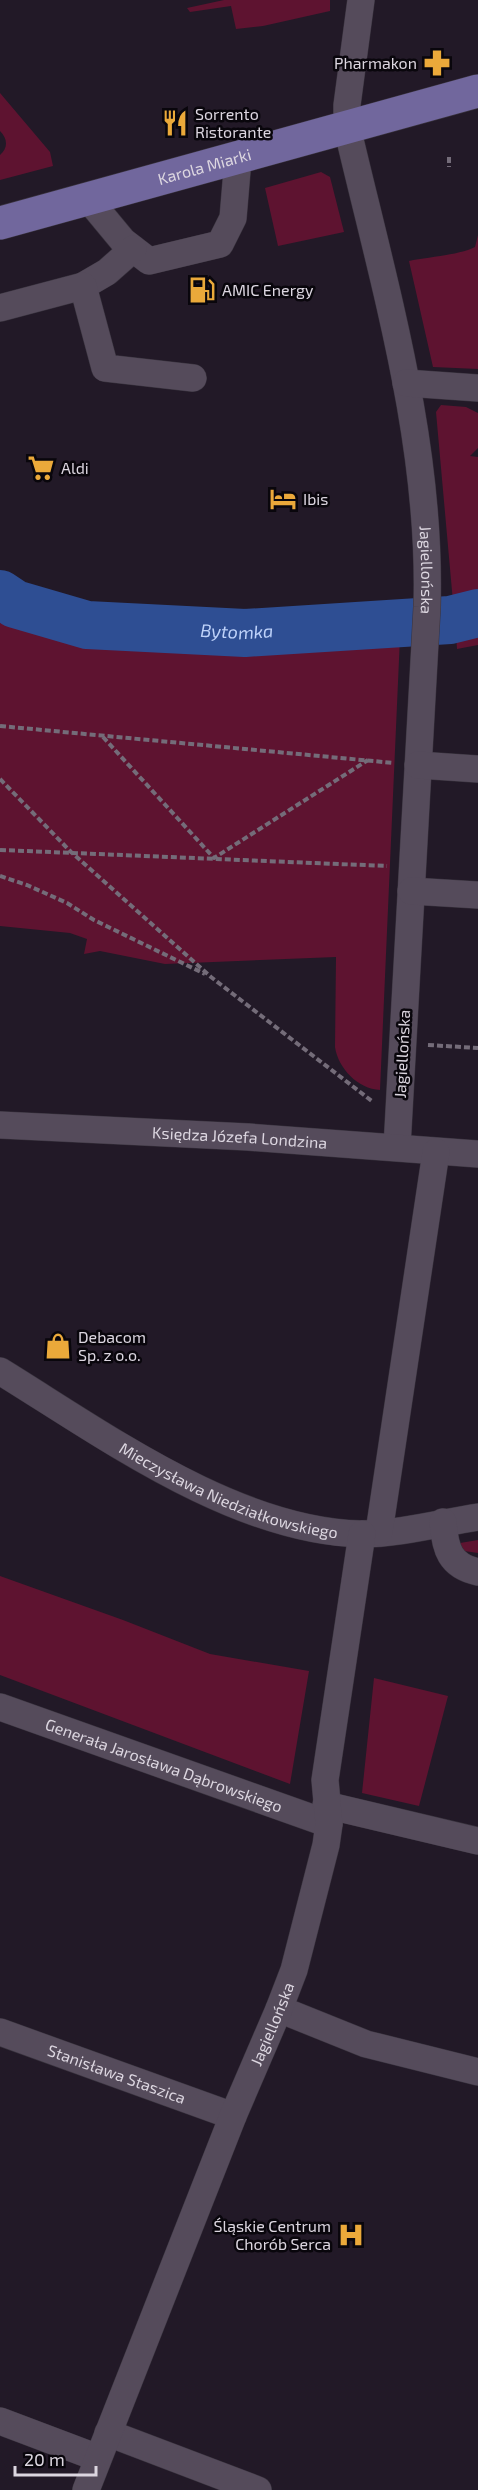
<svg xmlns="http://www.w3.org/2000/svg" width="478" height="2490" viewBox="0 0 478 2490" font-family="'Exo 2',sans-serif">
<style>
.green{fill:#5e1330}
.lines{fill:none;stroke-linecap:round;stroke-linejoin:round}
.river{stroke:#2e4e93;stroke-width:48}
.minor-casing{stroke:#39333e;stroke-width:28}
.major-casing{stroke:#39333e;stroke-width:34}
.path{stroke:#746c79;stroke-width:4;stroke-dasharray:6 3;stroke-linecap:butt}
.minor{stroke:#554b5b;stroke-width:27}
.major{stroke:#71679d;stroke-width:33}
.labels{text-anchor:middle;stroke-width:5;stroke-linejoin:round;paint-order:stroke}
.poi-label{font-size:16px;fill:#dcd6e0;stroke:#09060c;text-anchor:start}
.street-label{font-size:16px;fill:#dcd6e0;stroke:#09060c}
.water-label{font-size:18px;font-style:italic;fill:#bed2fa;stroke:#09060c}
</style>
<rect width="100%" height="100%" fill="#221927"/>
<g class="green">
<path d="M224 0H330V11L263 26 236 29 231 6 190 12 187 8Z"/>
<path d="M0 93 50 152 53 166 0 180V155C8 148 8 139 0 131Z"/>
<path d="M321 172 330 177 344 232 278 246 265 188Z"/>
<path d="M478 235V369L433 367 409 261C427 257 460 255 475 247Z"/>
<path d="M441 405 466 407 478 413V448L470 456 478 457V593L460 603 453 602 436 412Z"/>
<path d="M0 607 8 612 93 635 242 642 400 637 380 1090C358 1089 338 1068 335 1047L336 957 165 964 100 951 84 954 87 939 70 933 0 926Z"/>
<path d="M478 627V645L457 649 456 635Z"/>
<path d="M478 1540V1553L464 1551 460 1543Z"/>
<path d="M0 1576 123 1620 210 1654 309 1671 290 1784 0 1675Z"/>
<path d="M374 1678 448 1696 419 1806 362 1793Z"/>
</g>
<g class="lines">
<path class="river" id="s1" d="M0 594 15 604 87 625 245 633 450 620 478 613"/>
<g class="minor-casing">
<g id="minor">
<path id="s2" d="M361 0 347 105V127C384 285 432 444 427 607L397 1147"/>
<path d="M89 200 123 241 149 261 220 244 233 218 238 159"/>
<path d="M83 286 107 272 133 249"/>
<path d="M0 308 83 286 105 368 193 378"/>
<path d="M406 383 478 388"/>
<path d="M418 765 478 769"/>
<path d="M411 891 478 895"/>
<path id="s3" d="M0 1125 248 1137 478 1154"/>
<path id="s4" d="M0 1371C104 1435 235 1531 361 1534 399 1534 440 1523 478 1517"/>
<path d="M443 1522C445 1549 450 1566 478 1572"/>
<path d="M379 1532 436 1152"/>
<path id="s5" d="M0 1707 329 1824"/>
<path d="M326 1805 478 1841"/>
<path d="M279 2009 366 2044 478 2072"/>
<path id="s6" d="M0 2032 233 2116"/>
<path d="M0 2421 98 2458"/>
<path d="M108 2433 258 2490"/>
<path id="s7" d="M86 2490 233 2116 279 2009 294 1970 326 1845 329 1824 325 1780 362 1534"/>
</g>
</g>
<g class="major-casing">
<g id="major">
<path id="s8" d="M0 223 478 91"/>
</g>
</g>
<g class="path">
<path d="M449 157V167"/>
<path d="M0 726 394 763"/>
<path d="M103 737 214 858 368 760"/>
<path d="M0 779 71 852 211 977 373 1102"/>
<path d="M0 850 387 866"/>
<path d="M0 876 27 885 67 903 94 920 205 974"/>
<path d="M428 1045 478 1048"/>
</g>
<use href="#minor" class="minor"/>
<use href="#major" class="major"/>
</g>
<defs>
<g id="pharmacy-bare" transform="scale(2.07)"><path d="M-2-6h4v4h4v4h-4v4h-4v-4h-4v-4h4Z" fill="#eba93a" stroke="#09060c" stroke-width="2.5" paint-order="stroke"/></g>
<g id="restaurant-bare" transform="scale(2.07)"><path d="M-5-6h1v4h1v-4h1v4h1v-4h1v5L-1.5 .5V6h-2V.5L-5-1ZM5-6V6H3V1.5H1.5Q1.5-4 5-6Z" fill="#eba93a" stroke="#09060c" stroke-width="2.5" paint-order="stroke"/></g>
<g id="fuel-bare" transform="scale(2.07)"><path d="M-5.5-6h7V0h2V4h1.3V-2.5L3-4.5l.8-.8L6-3V5H2.5V1h-1V6h-7ZM-4.2-4.7v3.2H.2V-4.7Z" fill="#eba93a" stroke="#09060c" stroke-width="2.5" paint-order="stroke"/></g>
<g id="supermarket-bare" transform="scale(2.07)"><path d="M-6-5.5h2.5l.6 2H6L4.5 2H-2.5L-4.4-4H-6ZM-1.5 3.2a1.3 1.3 0 1 0 .1 0ZM3 3.2a1.3 1.3 0 1 0 .1 0Z" fill="#eba93a" stroke="#09060c" stroke-width="2.5" paint-order="stroke"/></g>
<g id="hotel-bare" transform="scale(2.07)"><path d="M-6-4.5h1.5V1H6V5H4.5V3h-9V5H-6ZM-4 0a1.8 1.8 0 1 1 3.6 0ZM.5 0V-2.5h3Q6-2.5 6 0Z" fill="#eba93a" stroke="#09060c" stroke-width="2.5" paint-order="stroke"/></g>
<g id="shop-bare" transform="scale(2.07)"><path d="M-5-2.5h2.3a2.7 3.5 0 0 1 5.4 0H5L5.5 6h-11ZM-1.5-2.5h3a1.5 2.3 0 0 0-3 0Z" fill="#eba93a" stroke="#09060c" stroke-width="2.5" paint-order="stroke"/></g>
<g id="hospital-bare" transform="scale(2.07)"><path d="M-5-5h3v3.5h4V-5h3V5h-3V1.5h-4V5h-3Z" fill="#eba93a" stroke="#09060c" stroke-width="2.5" paint-order="stroke"/></g>
</defs>
<g fill-rule="evenodd">
<use href="#pharmacy-bare" x="437" y="63"/>
<use href="#restaurant-bare" x="175" y="123"/>
<use href="#fuel-bare" x="202" y="290"/>
<use href="#supermarket-bare" x="41" y="468"/>
<use href="#hotel-bare" x="283" y="499"/>
<use href="#shop-bare" x="58" y="1346"/>
<use href="#hospital-bare" x="351" y="2235"/>
</g>
<g class="labels">
<g class="poi-label">
<text x="417" y="69" text-anchor="end">Pharmakon</text>
<text x="195" y="120">Sorrento<tspan x="195" dy="18">Ristorante</tspan></text>
<text x="222" y="296">AMIC Energy</text>
<text x="61" y="474">Aldi</text>
<text x="303" y="505">Ibis</text>
<text x="78" y="1343">Debacom<tspan x="78" dy="18">Sp. z o.o.</tspan></text>
<text x="331" y="2232" text-anchor="end">Śląskie Centrum<tspan x="331" dy="18">Chorób Serca</tspan></text>
</g>
<g class="street-label">
<text dy="6" stroke="none"><textPath href="#s8" startOffset="212">Karola Miarki</textPath></text>
<text dy="6" stroke="none"><textPath href="#s2" startOffset="579">Jagiellońska</textPath></text>
<text transform="translate(402 1054) rotate(-87)" y="6">Jagiellońska</text>
<text dy="6" stroke="none"><textPath href="#s3" startOffset="240">Księdza Józefa Londzina</textPath></text>
<text dy="6" stroke="none"><textPath href="#s4" startOffset="260">Mieczysława Niedziałkowskiego</textPath></text>
<text dy="6" stroke="none"><textPath href="#s5" startOffset="174">Generała Jarosława Dąbrowskiego</textPath></text>
<text dy="6" stroke="none"><textPath href="#s7" startOffset="502">Jagiellońska</textPath></text>
<text dy="6" stroke="none"><textPath href="#s6" startOffset="124">Stanisława Staszica</textPath></text>
</g>
<g class="water-label">
<text dy="6" stroke="none"><textPath href="#s1" startOffset="243">Bytomka</textPath></text>
</g>
</g>
<path d="M15 2466v9h81v-9" fill="none" stroke="#dcd6e0" stroke-width="3"/>
<text x="24" y="2466" font-size="18" fill="#dcd6e0" stroke="#09060c" stroke-width="4.5" paint-order="stroke">20 m</text>
</svg>
